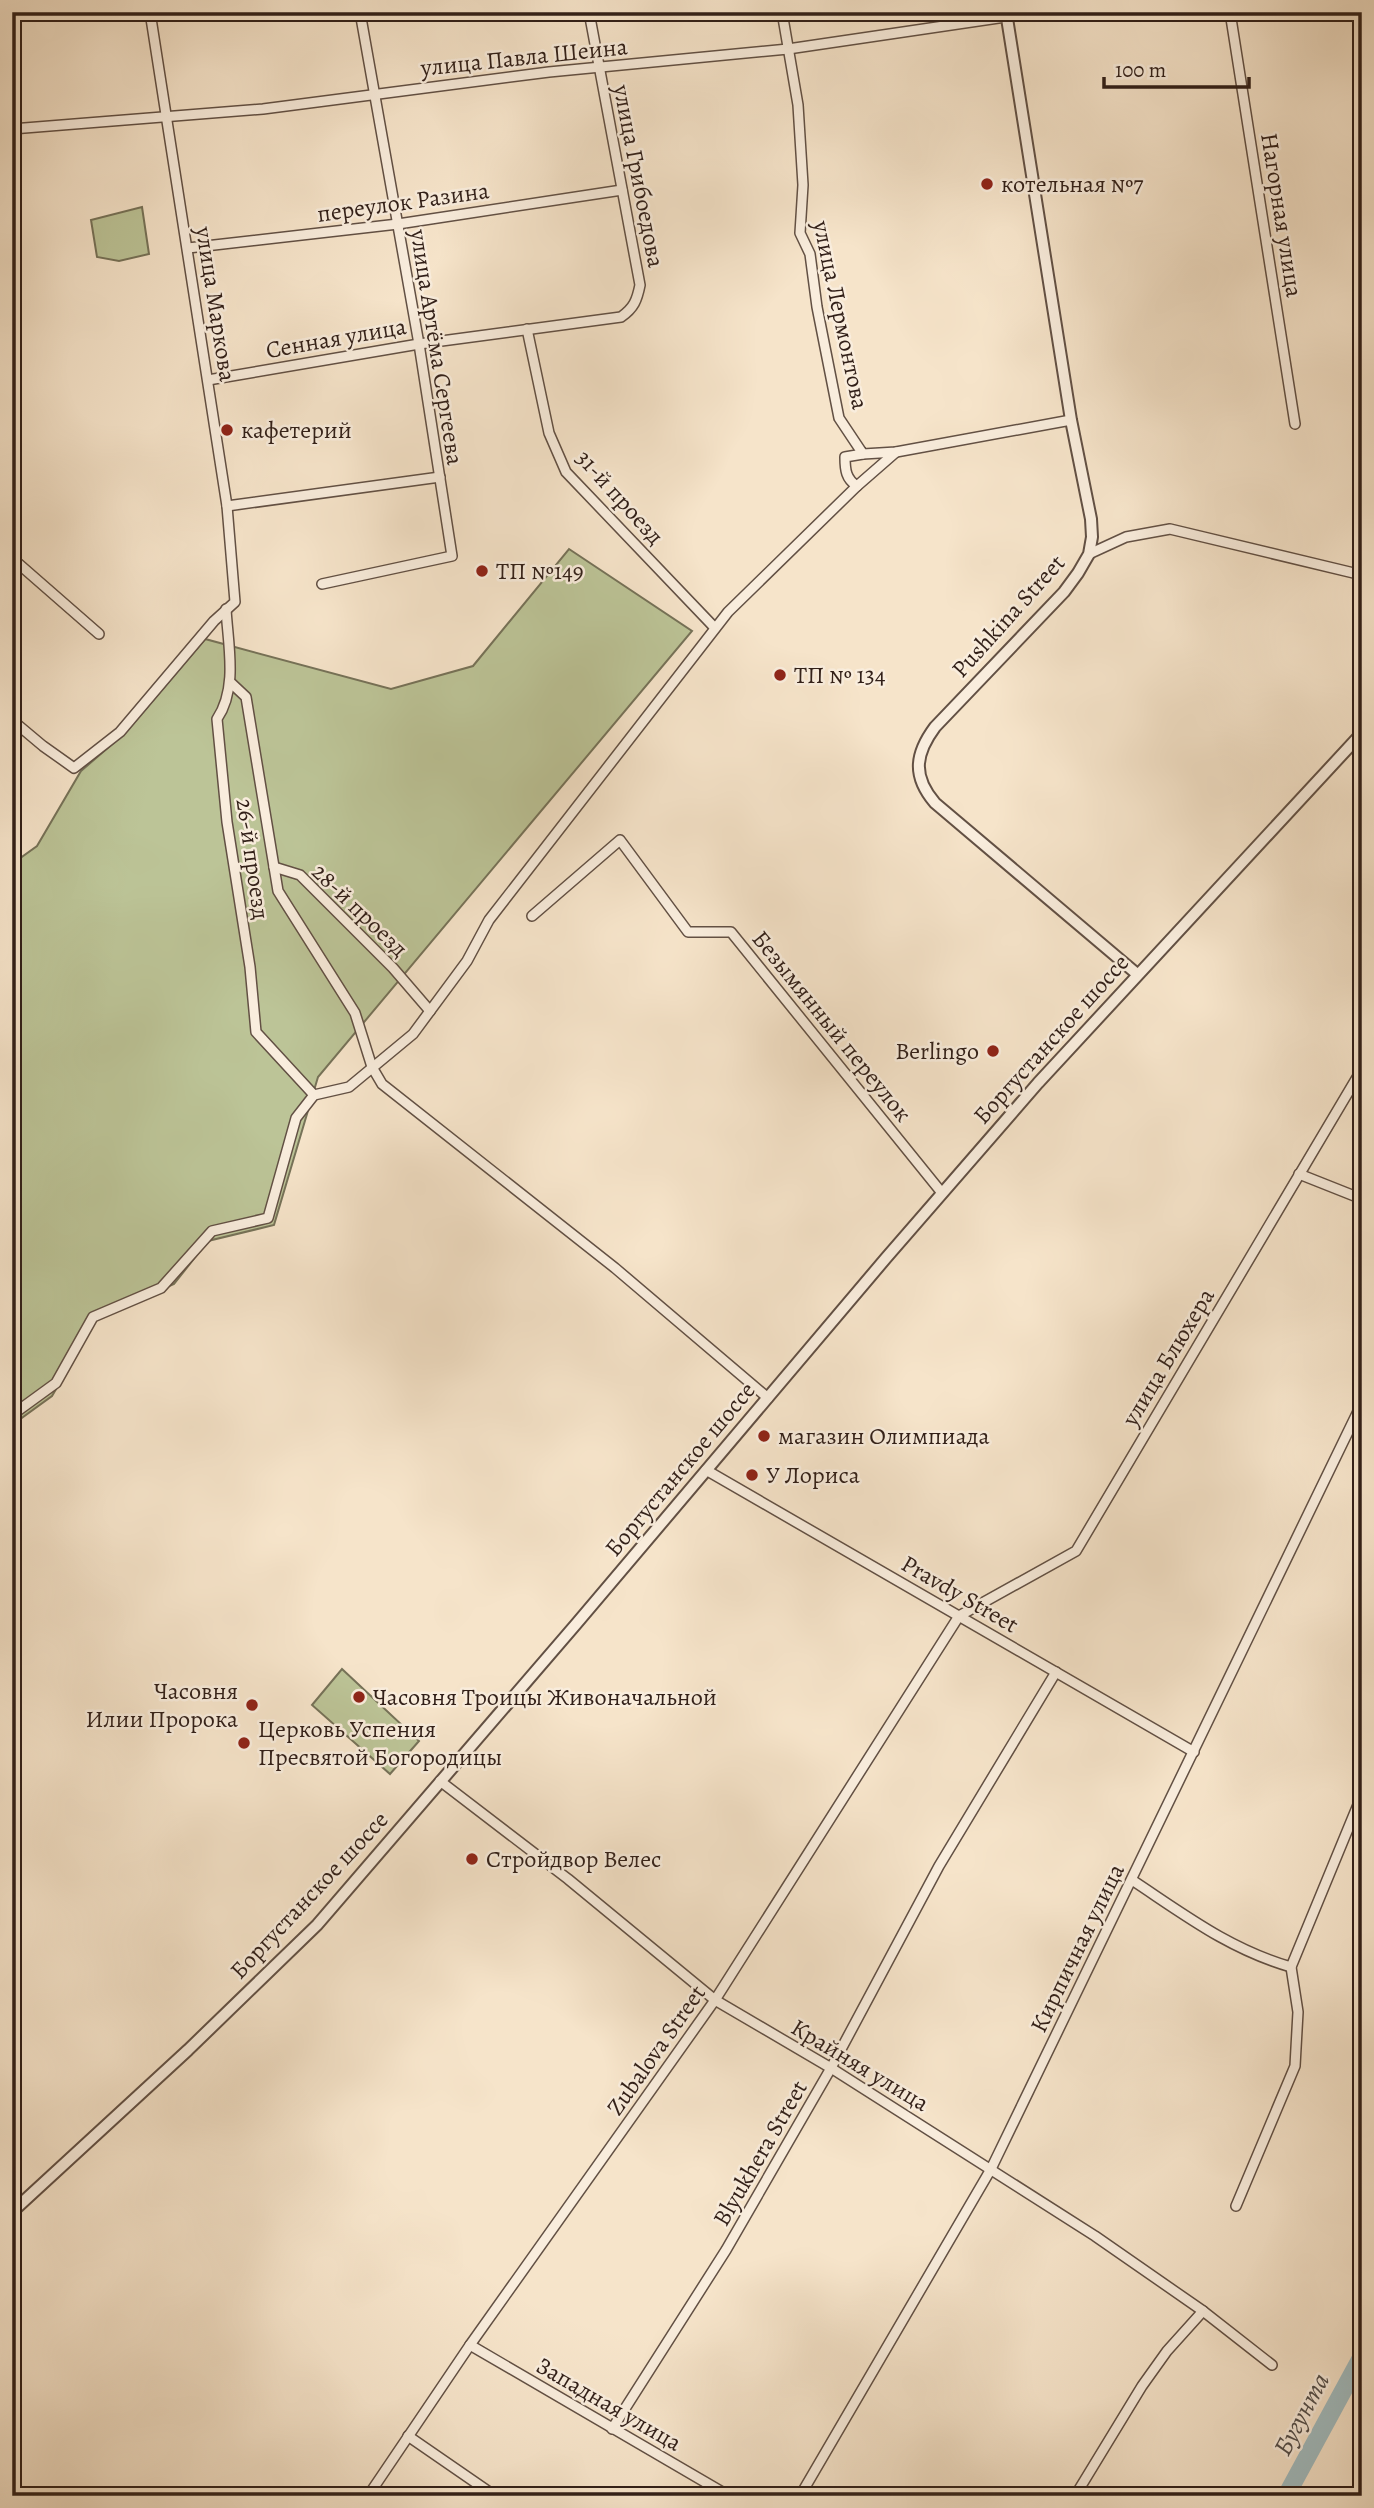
<svg xmlns="http://www.w3.org/2000/svg" width="1374" height="2508" viewBox="0 0 1374 2508" font-family="Alegreya,serif">
<style>
.green{fill:#bcc497;stroke:#767258;stroke-width:2}
.lines{fill:none;stroke-linecap:round;stroke-linejoin:round}
.river{stroke:#a1bcc0;stroke-width:18}
.minor-casing{stroke:#625044;stroke-width:12}
.tertiary-casing{stroke:#625044;stroke-width:14}
.minor{stroke:#f9eddd;stroke-width:9}
.tertiary{stroke:#f9eddd;stroke-width:10}
.poi-dot{fill:#8f2418;stroke:#f9eddd;stroke-width:2.5}
.labels{text-anchor:middle;stroke-width:5;stroke-linejoin:round;paint-order:stroke}
.street-label{font-size:24px;fill:#311f18;stroke:#f9eddd}
.poi-label{font-size:24px;fill:#311f18;stroke:#f9eddd;text-anchor:start}
.water-label{font-size:26px;font-style:italic;fill:#534e4a;stroke:#f9eddd}
</style>
<rect width="100%" height="100%" fill="#f6e4ca"/>
<filter id="stains"><feTurbulence type="fractalNoise" baseFrequency=".00286" numOctaves="4"/><feColorMatrix values="0 0 0 0 .2 0 0 0 0 .09 0 0 0 0 .02 0 0 0 .5 -.17"/></filter>
<radialGradient id="worn" r=".72"><stop offset=".6" stop-color="#630" stop-opacity="0"/><stop offset="1" stop-color="#630" stop-opacity=".3"/></radialGradient>
<g class="green">
<path d="M142 207 149 254 119 261 97 257 91 220Z"/>
<path d="M569 549 692 631 318 1077 274 1225 208 1241 174 1284 97 1319 52 1396 12 1425V864L37 846 81 771 125 733 205 639 391 689 473 666Z"/>
<path d="M342 1669 419 1741 390 1774 312 1705Z"/>
</g>
<g class="lines">
<path class="river" d="M1286 2496 1362 2356"/>
<g class="minor-casing">
<g id="minor">
<path d="M782 12 798 105 803 185 800 233 810 254 817 307 839 418 863 454 896 452 1071 420"/>
<path d="M1230 12 1295 424"/>
<path d="M12 129 263 109 549 72 788 49 1039 12"/>
<path d="M188 248 398 224 622 190"/>
<path d="M527 329 549 433 566 472 715 628"/>
<path d="M208 380 419 344 621 317C634 308 637 300 640 285L589 12"/>
<path d="M857 486C846 479 845 470 845 457L863 454"/>
<path d="M227 506 440 477"/>
<path d="M1089 554 1126 537 1170 529 1362 575"/>
<path d="M12 558 99 634"/>
<path d="M322 584 452 556 419 344 360 12"/>
<path d="M226 609C228 645 238 688 217 719L227 822 250 967 256 1032 314 1095"/>
<path d="M230 682 246 697 278 891 355 1013 372 1067 382 1084 615 1268 768 1398"/>
<path d="M12 720 43 746 74 768 120 732 214 621 235 602 227 506 150 12"/>
<path d="M274 867 300 875 393 968 430 1011"/>
<path d="M532 916 620 840 688 932H731L942 1193"/>
<path d="M1299 1174 1362 1199"/>
<path d="M12 1415 56 1383 93 1317 161 1288 212 1231 268 1218 296 1118 314 1095 349 1087 413 1034 467 961 489 920 728 612 857 486 896 452"/>
<path d="M706 1470 1194 1752"/>
<path d="M440 1781 568 1879 715 2000 831 2068 1095 2236 1203 2311 1272 2365"/>
<path d="M1132 1880C1185 1915 1229 1949 1291 1967"/>
<path d="M1236 2206 1295 2066 1298 2012 1291 1967 1362 1795"/>
<path d="M470 2345 729 2496"/>
<path d="M612 2429 726 2250 831 2068 939 1866 1056 1672"/>
<path d="M408 2436 495 2496"/>
<path d="M368 2496 470 2345 715 2000 959 1616 1076 1551 1362 1069"/>
<path d="M800 2496 991 2169 1362 1403"/>
<path d="M1075 2496 1142 2386 1167 2351 1203 2311"/>
</g>
</g>
<g class="tertiary-casing">
<g id="tertiary">
<path d="M1006 12 1071 420 1091 519 1092 537 1089 554 1078 573 1064 592 935 727C915 754 912 776 935 803L1137 974"/>
<path d="M12 2212 188 2050 317 1925 577 1623 886 1258 1038 1083 1362 733"/>
</g>
</g>
<use href="#minor" class="minor"/>
<use href="#tertiary" class="tertiary"/>
</g>
<g class="poi-dot">
<circle cx="987" cy="184" r="7"/>
<circle cx="227" cy="430" r="7"/>
<circle cx="482" cy="571" r="7"/>
<circle cx="780" cy="675" r="7"/>
<circle cx="993" cy="1051" r="7"/>
<circle cx="764" cy="1436" r="7"/>
<circle cx="752" cy="1475" r="7"/>
<circle cx="359" cy="1697" r="7"/>
<circle cx="252" cy="1705" r="7"/>
<circle cx="244" cy="1743" r="7"/>
<circle cx="472" cy="1859" r="7"/>
</g>
<g class="labels">
<g class="street-label">
<text transform="translate(524 57) rotate(-6)" y="8">улица Павла Шеина</text>
<text transform="translate(639 176) rotate(79)" y="8">улица Грибоедова</text>
<text transform="translate(403 202) rotate(-8)" y="8">переулок Разина</text>
<text transform="translate(1282 215) rotate(81)" y="8">Нагорная улица</text>
<text transform="translate(216 304) rotate(81)" y="8">улица Маркова</text>
<text transform="translate(841 315) rotate(78)" y="8">улица Лермонтова</text>
<text transform="translate(336 338) rotate(-10)" y="8">Сенная улица</text>
<text transform="translate(437 347) rotate(81)" y="8">улица Артёма Сергеева</text>
<text transform="translate(620 497) rotate(48)" y="8">31-й проезд</text>
<text transform="translate(1008 616) rotate(-48)" y="8">Pushkina Street</text>
<text transform="translate(253 859) rotate(82)" y="8">26-й проезд</text>
<text transform="translate(360 910) rotate(44)" y="8">28-й проезд</text>
<text transform="translate(832 1026) rotate(51)" y="8">Безымянный переулок</text>
<text transform="translate(1051 1039) rotate(-48)" y="8">Боргустанское шоссе</text>
<text transform="translate(1168 1357) rotate(-59)" y="8">улица Блюхера</text>
<text transform="translate(680 1469) rotate(-50)" y="8">Боргустанское шоссе</text>
<text transform="translate(960 1594) rotate(30)" y="8">Pravdy Street</text>
<text transform="translate(309 1895) rotate(-47)" y="8">Боргустанское шоссе</text>
<text transform="translate(1077 1948) rotate(-64)" y="8">Кирпичная улица</text>
<text transform="translate(656 2050) rotate(-55)" y="8">Zubalova Street</text>
<text transform="translate(860 2065) rotate(31)" y="8">Крайняя улица</text>
<text transform="translate(760 2153) rotate(-60)" y="8">Blyukhera Street</text>
<text transform="translate(609 2404) rotate(30)" y="8">Западная улица</text>
</g>
<g class="poi-label">
<text x="1001" y="192">котельная №7</text>
<text x="241" y="438">кафетерий</text>
<text x="496" y="579">ТП №149</text>
<text x="794" y="683">ТП № 134</text>
<text x="979" y="1059" text-anchor="end">Berlingo</text>
<text x="778" y="1444">магазин Олимпиада</text>
<text x="766" y="1483">У Лориса</text>
<text x="238" y="1699" text-anchor="end">Часовня<tspan x="238" dy="28">Илии Пророка</tspan></text>
<text x="373" y="1705">Часовня Троицы Живоначальной</text>
<text x="258" y="1737">Церковь Успения<tspan x="258" dy="28">Пресвятой Богородицы</tspan></text>
<text x="486" y="1867">Стройдвор Велес</text>
</g>
<g class="water-label">
<text transform="translate(1301 2414) rotate(-62)" y="9">Бугунта</text>
</g>
</g>
<rect width="1374" height="2508" fill="none" stroke="#f6e4ca" stroke-width="42"/>
<rect x="14" y="14" width="1346" height="2480" fill="none" stroke="#311f18" stroke-width="3.5"/>
<rect x="21" y="21" width="1332" height="2466" fill="none" stroke="#311f18" stroke-width="2"/>
<path d="M1104 77v10h145v-10" fill="none" stroke="#311f18" stroke-width="3.5"/>
<text x="1115" y="77" font-size="21" fill="#311f18" stroke="#f9eddd" stroke-width="5" paint-order="stroke">100 m</text>
<rect width="100%" height="100%" filter="url(#stains)"/>
<rect width="100%" height="100%" fill="url(#worn)"/>
</svg>
